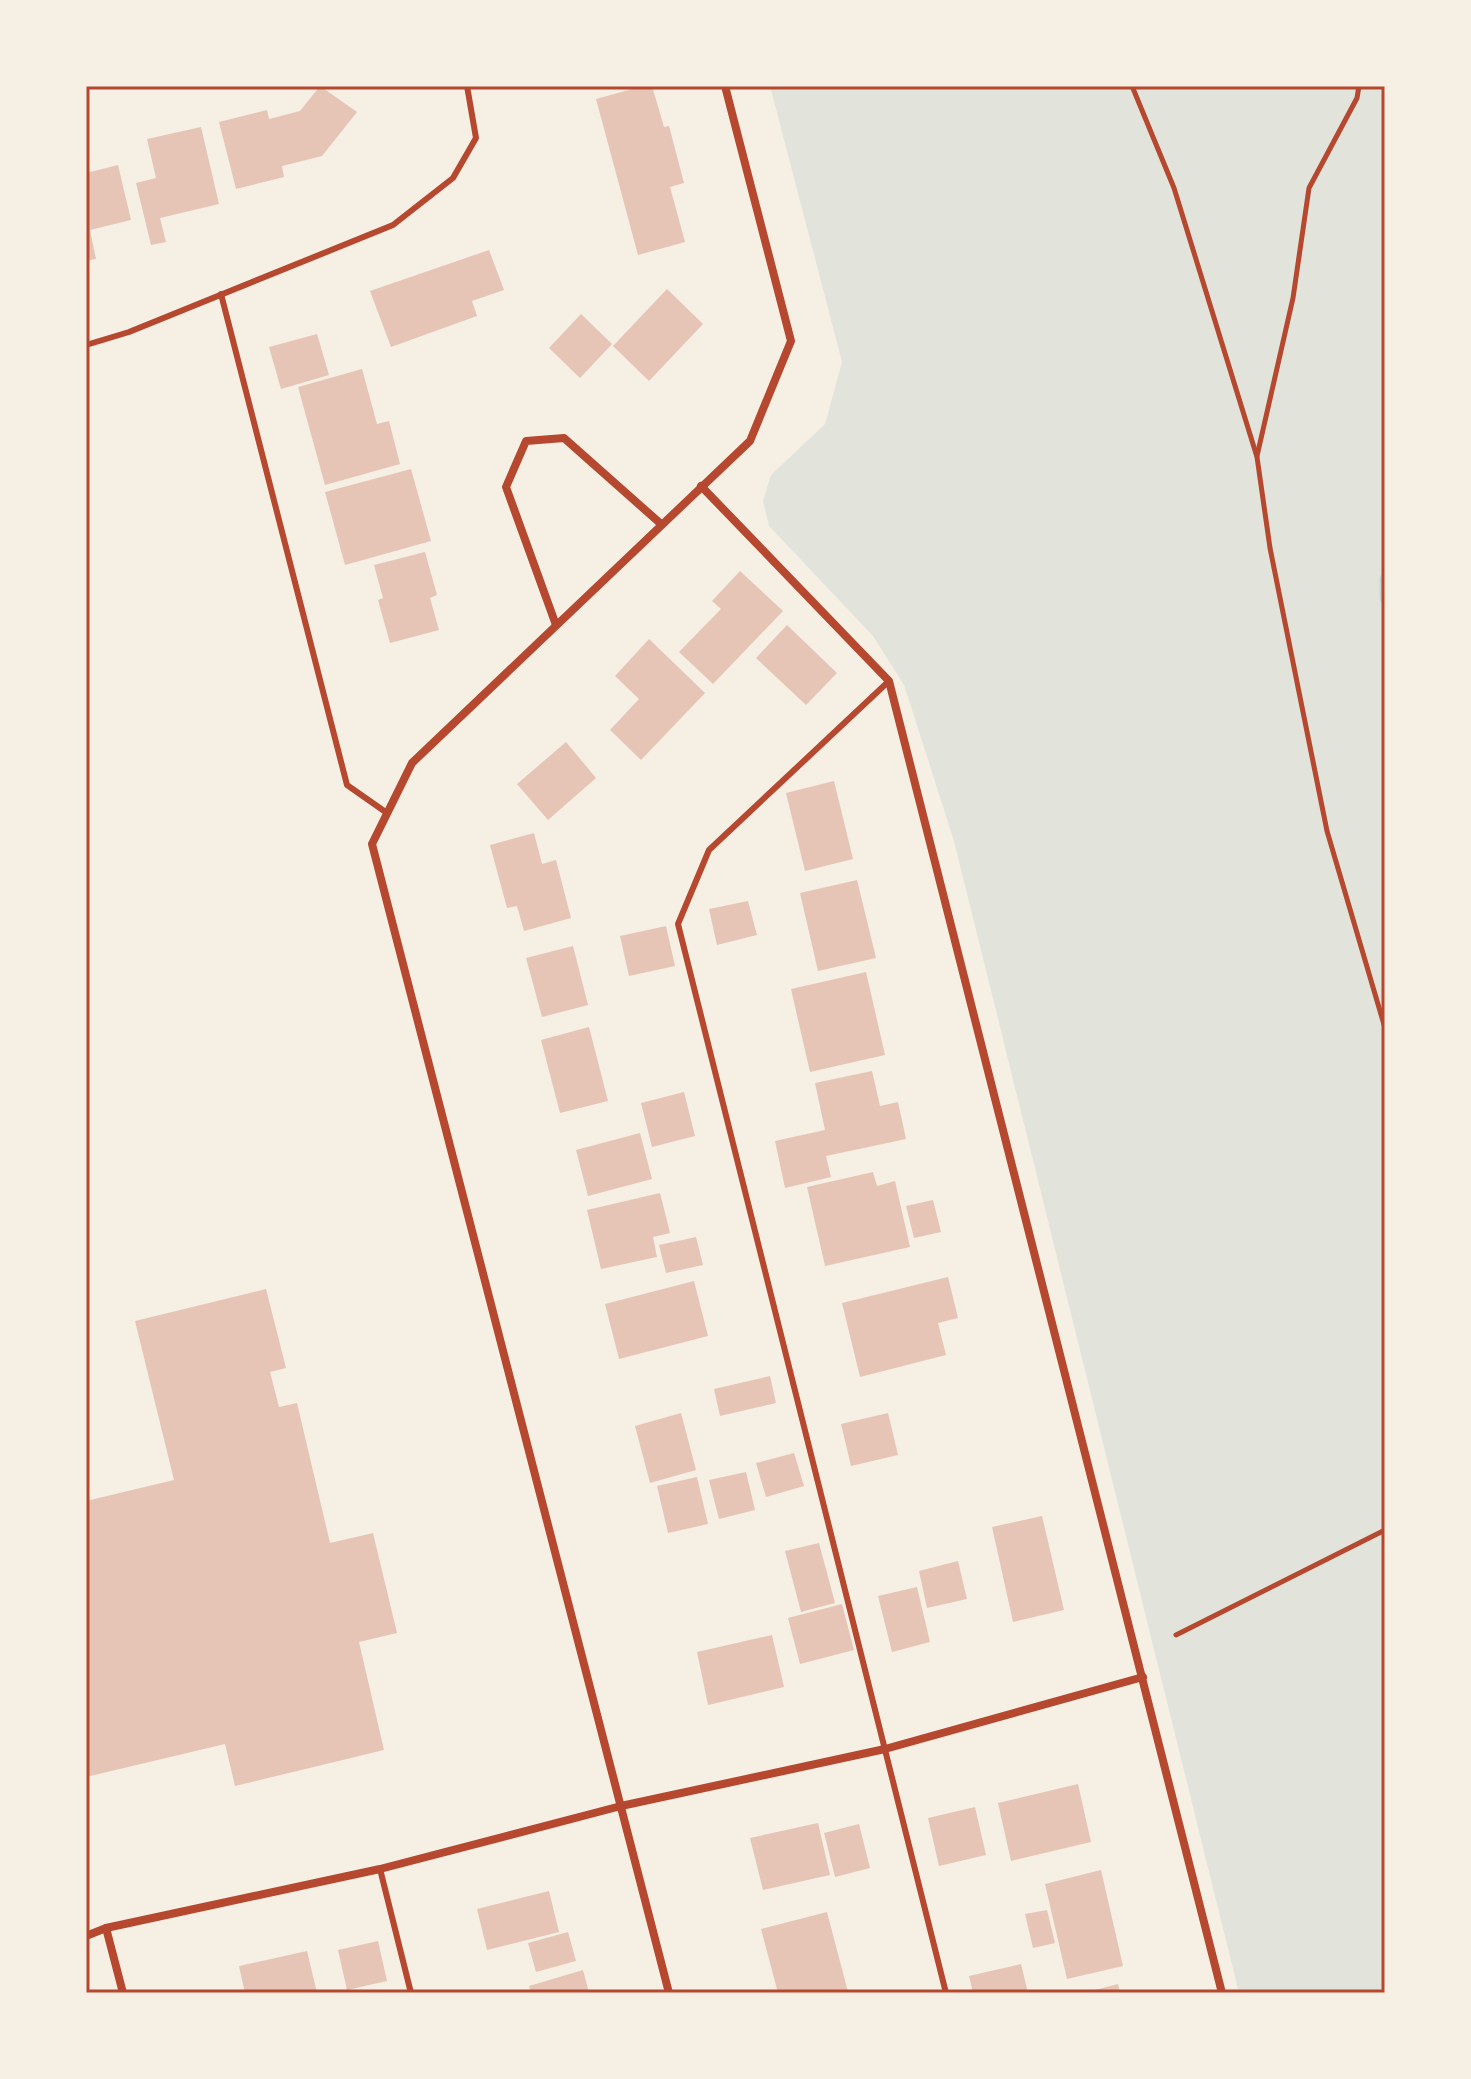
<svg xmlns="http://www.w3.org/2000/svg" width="1471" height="2079" viewBox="0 0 1471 2079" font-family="'Titillium Web',sans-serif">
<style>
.green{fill:#e2e4dc}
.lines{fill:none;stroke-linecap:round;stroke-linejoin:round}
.stream{stroke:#c9d6d2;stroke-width:11}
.building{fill:#e6c5b7}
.path{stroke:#b5482f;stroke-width:5}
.service{stroke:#b5482f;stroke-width:6}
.minor{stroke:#b5482f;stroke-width:8}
.neatline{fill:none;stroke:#b5482f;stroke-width:3}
</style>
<rect width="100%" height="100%" fill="#f6efe4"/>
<path class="green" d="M770 86H1385V1993H1239L954 841 904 685 873 636 769 526 763 501 771 475 825 424 842 362Z"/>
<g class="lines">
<path class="stream" d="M1385 579V598"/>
</g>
<g class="building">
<path d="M320 86 357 112 322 156 282 166 284 177 236 189 219 122 267 110 269 119 300 111Z"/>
<path d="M643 86H652L664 127 669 126 684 183 670 187 685 242 638 255 596 99Z"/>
<path d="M201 127 219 204 160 218 166 242 151 245 136 183 156 178 147 139Z"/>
<path d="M118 165 131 220 90 230 96 259 86 261V173Z"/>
<path d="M489 250 504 290 472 301 477 316 391 347 370 291Z"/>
<path d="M667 289 703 324 649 381 613 346Z"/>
<path d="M581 314 612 344 580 378 549 348Z"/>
<path d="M317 334 329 375 281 389 269 347Z"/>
<path d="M362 369 377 424 389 421 400 464 325 485 298 387Z"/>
<path d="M411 469 431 541 345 565 325 492Z"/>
<path d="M425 552 437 595 430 598 439 630 390 643 378 600 383 598 374 565Z"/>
<path d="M740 571 783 611 713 684 679 652 721 609 712 601Z"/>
<path d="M787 625 837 673 806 705 756 658Z"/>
<path d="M649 639 705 693 641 760 610 730 639 699 615 676Z"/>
<path d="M566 742 596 778 548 820 517 784Z"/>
<path d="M834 781 853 859 805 871 786 793Z"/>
<path d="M534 833 542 864 556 860 571 918 524 931 517 906 507 908 490 845Z"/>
<path d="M857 880 876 958 818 971 800 893Z"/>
<path d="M748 901 757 935 717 945 709 909Z"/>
<path d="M666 926 675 966 629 976 620 936Z"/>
<path d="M573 946 588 1005 542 1017 526 958Z"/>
<path d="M866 972 885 1055 810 1072 791 989Z"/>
<path d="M589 1027 608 1101 560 1113 541 1040Z"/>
<path d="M872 1071 880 1106 898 1102 906 1139 826 1156 831 1177 785 1188 775 1141 825 1130 815 1083Z"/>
<path d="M684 1092 695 1136 652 1147 641 1103Z"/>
<path d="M640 1133 652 1179 588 1196 576 1150Z"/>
<path d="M873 1172 877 1186 895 1181 910 1247 825 1266 807 1187Z"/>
<path d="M660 1193 670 1233 653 1237 657 1257 601 1269 587 1210Z"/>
<path d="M933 1200 941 1232 914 1238 906 1206Z"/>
<path d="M696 1237 703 1265 666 1273 659 1245Z"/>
<path d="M948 1277 958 1318 938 1323 946 1355 860 1377 842 1303Z"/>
<path d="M694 1281 708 1336 619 1359 605 1304Z"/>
<path d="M266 1289 286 1368 270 1372 279 1407 297 1403 330 1543 373 1533 397 1633 359 1642 384 1750 235 1786 225 1744 86 1777V1501L174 1480 135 1321Z"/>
<path d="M770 1376 776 1403 720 1416 714 1389Z"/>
<path d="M681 1413 696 1470 650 1483 635 1426Z"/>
<path d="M888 1413 898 1455 851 1466 841 1424Z"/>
<path d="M794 1453 804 1486 766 1497 756 1463Z"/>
<path d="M746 1472 755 1510 719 1519 709 1480Z"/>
<path d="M697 1477 708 1524 668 1533 657 1486Z"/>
<path d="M1042 1516 1064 1610 1013 1622 992 1527Z"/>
<path d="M819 1543 835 1603 801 1612 785 1551Z"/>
<path d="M958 1561 967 1599 927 1608 919 1571Z"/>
<path d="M917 1587 930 1642 892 1652 878 1596Z"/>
<path d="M842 1604 854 1650 800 1664 788 1618Z"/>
<path d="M772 1635 784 1687 708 1705 697 1652Z"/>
<path d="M1078 1784 1091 1842 1011 1861 998 1803Z"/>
<path d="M975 1807 986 1855 939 1866 928 1818Z"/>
<path d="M818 1823 830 1875 763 1890 750 1838Z"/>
<path d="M859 1824 870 1868 835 1877 824 1833Z"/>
<path d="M1101 1870 1123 1966 1067 1979 1045 1884Z"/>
<path d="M549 1891 559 1932 487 1950 477 1909Z"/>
<path d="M1047 1910 1055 1943 1033 1948 1025 1914Z"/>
<path d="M827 1912 848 1992 778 1993 761 1929Z"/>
<path d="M568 1932 576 1961 536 1972 528 1943Z"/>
<path d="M378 1941 387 1981 347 1990 338 1950Z"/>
<path d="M307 1951 317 1993H245L239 1966Z"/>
<path d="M1021 1964 1028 1993H973L969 1976Z"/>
<path d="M583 1970 589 1993H531L529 1986Z"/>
<path d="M1118 1984 1120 1993H1087V1992Z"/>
</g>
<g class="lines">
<g class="path">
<path d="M1132 86 1174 188 1257 457 1270 548 1327 831 1385 1028"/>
<path d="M1257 456 1293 298 1309 188 1357 98 1359 86"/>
<path d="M1176 1635 1385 1530"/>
</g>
<g class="service">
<path d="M221 294 347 785 387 813"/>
<path d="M86 345 129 332 393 225 453 178 476 138 467 86"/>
<path d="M889 681 709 850 678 924 946 1993"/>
<path d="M380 1869 411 1993"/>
</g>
<g class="minor">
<path d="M701 486 889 681 1222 1993"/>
<path d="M556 625 506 487 526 441 564 438 661 524"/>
<path d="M106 1928 123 1993"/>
<path d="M86 1936 106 1928 380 1869 621 1806 885 1749 1143 1677"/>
<path d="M669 1993 372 844 412 763 750 441 791 341 725 86"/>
</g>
</g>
<rect width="1471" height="2079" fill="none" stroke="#f6efe4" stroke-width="176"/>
<rect x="88" y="88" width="1295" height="1903" class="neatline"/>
</svg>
